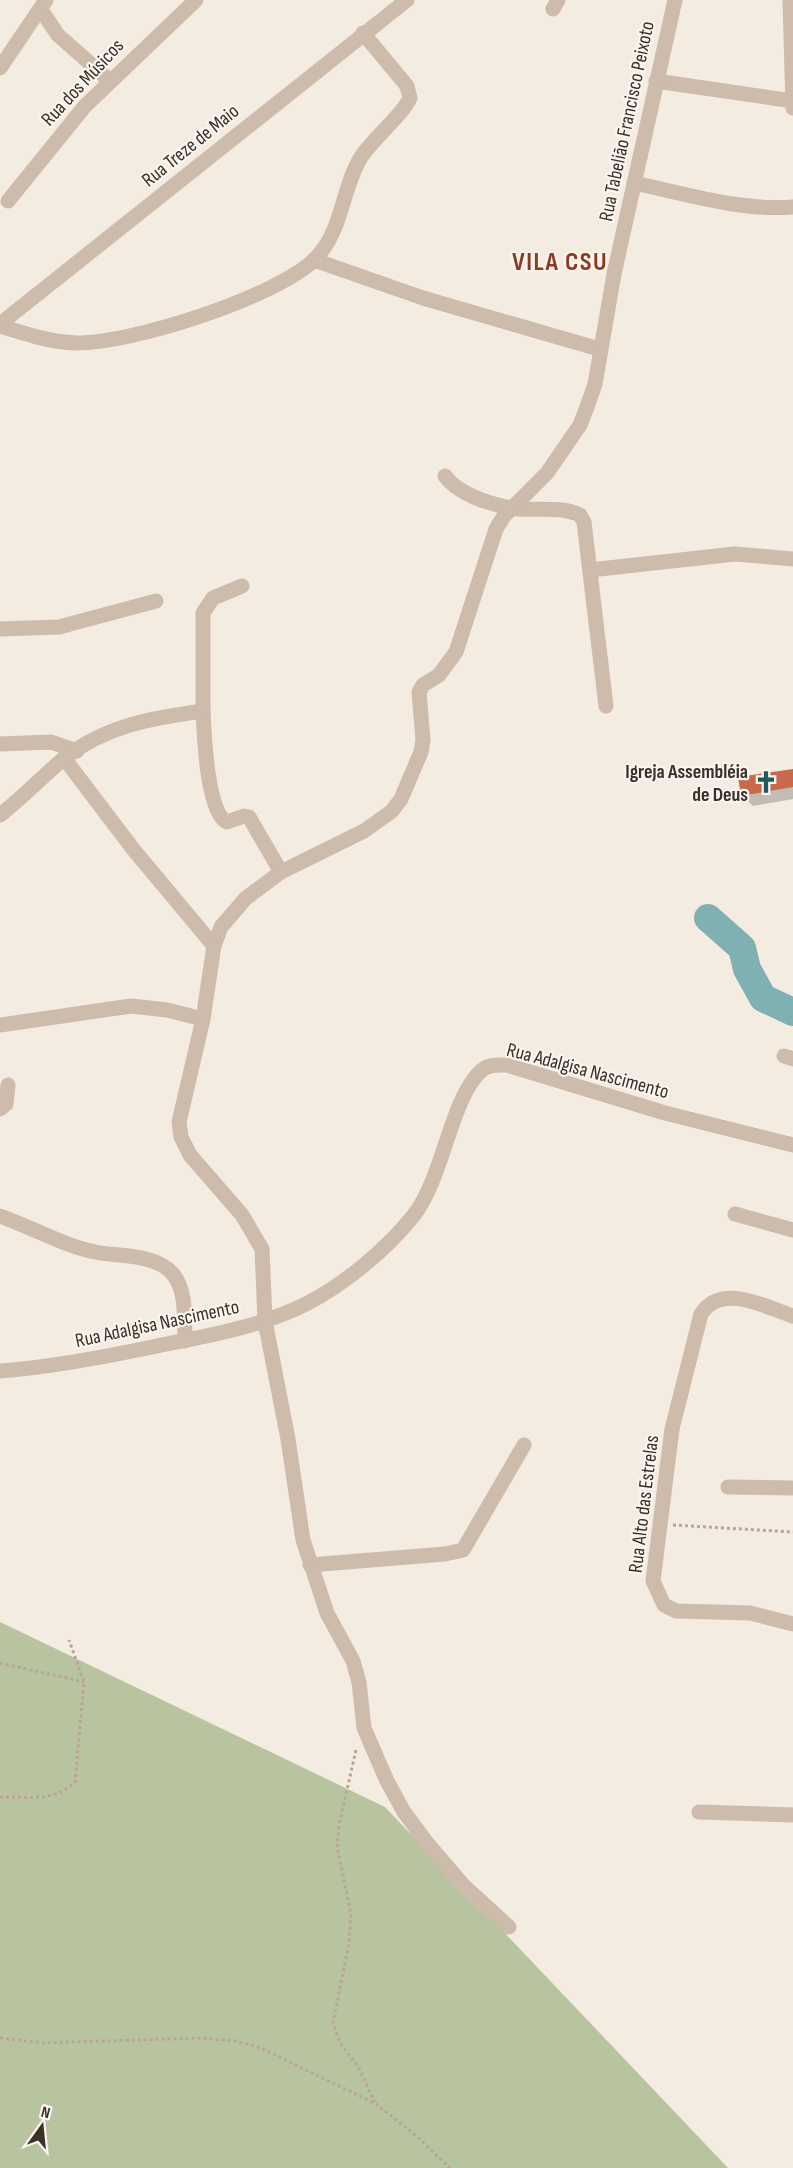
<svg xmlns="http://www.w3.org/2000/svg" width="793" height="2168" viewBox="0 0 793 2168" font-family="'Sofia Sans Condensed',sans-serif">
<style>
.green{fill:#b8c4a0}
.shadow{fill:#0003}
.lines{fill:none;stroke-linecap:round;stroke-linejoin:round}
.river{stroke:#7fb0b2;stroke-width:28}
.building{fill:#c8694b}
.path{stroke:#b9a596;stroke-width:3;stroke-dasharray:3 3;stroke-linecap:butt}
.minor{stroke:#cdbbac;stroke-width:15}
.labels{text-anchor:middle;stroke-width:4.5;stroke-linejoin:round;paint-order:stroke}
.street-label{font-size:20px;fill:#3b302b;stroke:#fbf5ee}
.poi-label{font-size:20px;font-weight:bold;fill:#3b302b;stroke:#fbf5ee;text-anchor:end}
.district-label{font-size:26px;font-weight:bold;letter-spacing:1.5px;fill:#8c3b22;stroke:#fbf5ee}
</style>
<rect width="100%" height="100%" fill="#f4ebe1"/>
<path class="green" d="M0 1622 385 1807 728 2168H0Z"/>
<path class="shadow" d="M793 771V799L753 806 743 796Z"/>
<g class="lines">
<path class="river" d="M708 918 742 948 747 969 763 998 793 1012"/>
</g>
<path class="building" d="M793 769V787L741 796 738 777Z"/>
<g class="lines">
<g class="path">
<path d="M673 1525 793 1532"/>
<path d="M0 1663 84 1682"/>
<path d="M356 1750 339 1825 337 1847 351 1914 349 1943 333 2023 340 2043 359 2068 375 2102"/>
<path d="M0 1797C27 1797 55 1802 75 1782L84 1682 69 1640"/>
<path d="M0 2038 42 2043 201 2038 236 2041 261 2048 376 2104 414 2134 450 2168"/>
</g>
<g class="minor">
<path d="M790 0 793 108"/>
<path d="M553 9 558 0"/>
<path d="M41 10 58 35 110 81"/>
<path d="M0 68 46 0"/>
<path d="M656 81 793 101"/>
<path d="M634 183C687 194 739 211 793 207"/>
<path d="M8 201 85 106 196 0"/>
<path d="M314 260 423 298 599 349"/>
<path d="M0 324 407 0"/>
<path d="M0 326C25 334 50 342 76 343 130 344 274 298 314 260 343 232 341 190 361 157 373 139 404 113 410 98L407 86 363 33"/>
<path d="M445 476C458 494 489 504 511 508 534 512 558 505 580 515L584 522 606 706"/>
<path d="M590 570 735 554 793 559"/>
<path d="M0 629 59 627 156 601"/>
<path d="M203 711C204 732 207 814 227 822L244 816 249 817 281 872"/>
<path d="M0 744 51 742 77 751"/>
<path d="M64 758 133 849 214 946"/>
<path d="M0 815C22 798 41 778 62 760 104 726 151 718 203 711V613L213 598 242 586"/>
<path d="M0 1025 131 1006 167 1010 203 1019"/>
<path d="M784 1056 793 1059"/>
<path d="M0 1109 6 1104 8 1085"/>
<path d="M735 1214 793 1230"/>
<path d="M0 1216C31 1227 62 1245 95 1252 119 1257 155 1253 173 1274 187 1291 184 1320 185 1341"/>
<path d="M793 1316C765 1307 722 1282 701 1314L672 1429 653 1581 664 1605 676 1611 750 1613 793 1624"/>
<path d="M0 1371C53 1367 105 1357 157 1346 207 1336 260 1327 306 1304 345 1284 387 1249 414 1215 443 1178 451 1098 481 1071 489 1064 498 1065 507 1065L665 1113 793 1145"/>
<path d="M728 1487 793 1488"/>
<path d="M310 1565 445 1554 463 1550 524 1445"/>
<path d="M699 1812 793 1815"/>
<path d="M509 1927 463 1885 427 1843 404 1812 387 1781 364 1728 359 1682 353 1661 327 1613 303 1540 288 1439 265 1321 262 1249 242 1215 190 1155 181 1137 179 1122 203 1019 214 946 221 927 246 898 281 872 364 831 392 811 401 799 421 752 423 740 419 692 423 685 439 675 456 652 496 529 504 516 547 473 580 425 587 407 595 384 614 274 675 0"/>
</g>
</g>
<defs>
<g id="church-bare" transform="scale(1.8)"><path d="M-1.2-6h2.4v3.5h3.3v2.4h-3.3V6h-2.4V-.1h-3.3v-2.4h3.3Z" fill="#1f5a5e" stroke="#fbf5ee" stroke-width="2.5" paint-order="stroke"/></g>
</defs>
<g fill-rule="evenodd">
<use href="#church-bare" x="766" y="782"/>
</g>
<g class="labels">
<g class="street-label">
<text transform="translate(82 82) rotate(-47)" y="7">Rua dos Músicos</text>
<text transform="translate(626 121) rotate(-78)" y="7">Rua Tabelião Francisco Peixoto</text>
<text transform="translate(190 145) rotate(-39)" y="7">Rua Treze de Maio</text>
<text transform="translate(588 1070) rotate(15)" y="7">Rua Adalgisa Nascimento</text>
<text transform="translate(157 1323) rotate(-12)" y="7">Rua Adalgisa Nascimento</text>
<text transform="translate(643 1504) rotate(-83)" y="7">Rua Alto das Estrelas</text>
</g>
<g class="poi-label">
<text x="748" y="778">Igreja Assembléia<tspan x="748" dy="23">de Deus</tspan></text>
</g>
<g class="district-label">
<text x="560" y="270">VILA CSU</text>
</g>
</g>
<g transform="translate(42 2126) rotate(15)" stroke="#fbf5ee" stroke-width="4.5" paint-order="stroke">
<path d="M0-4.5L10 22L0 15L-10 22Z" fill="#3b302b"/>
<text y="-9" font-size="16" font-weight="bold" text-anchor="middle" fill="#3b302b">N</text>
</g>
</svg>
